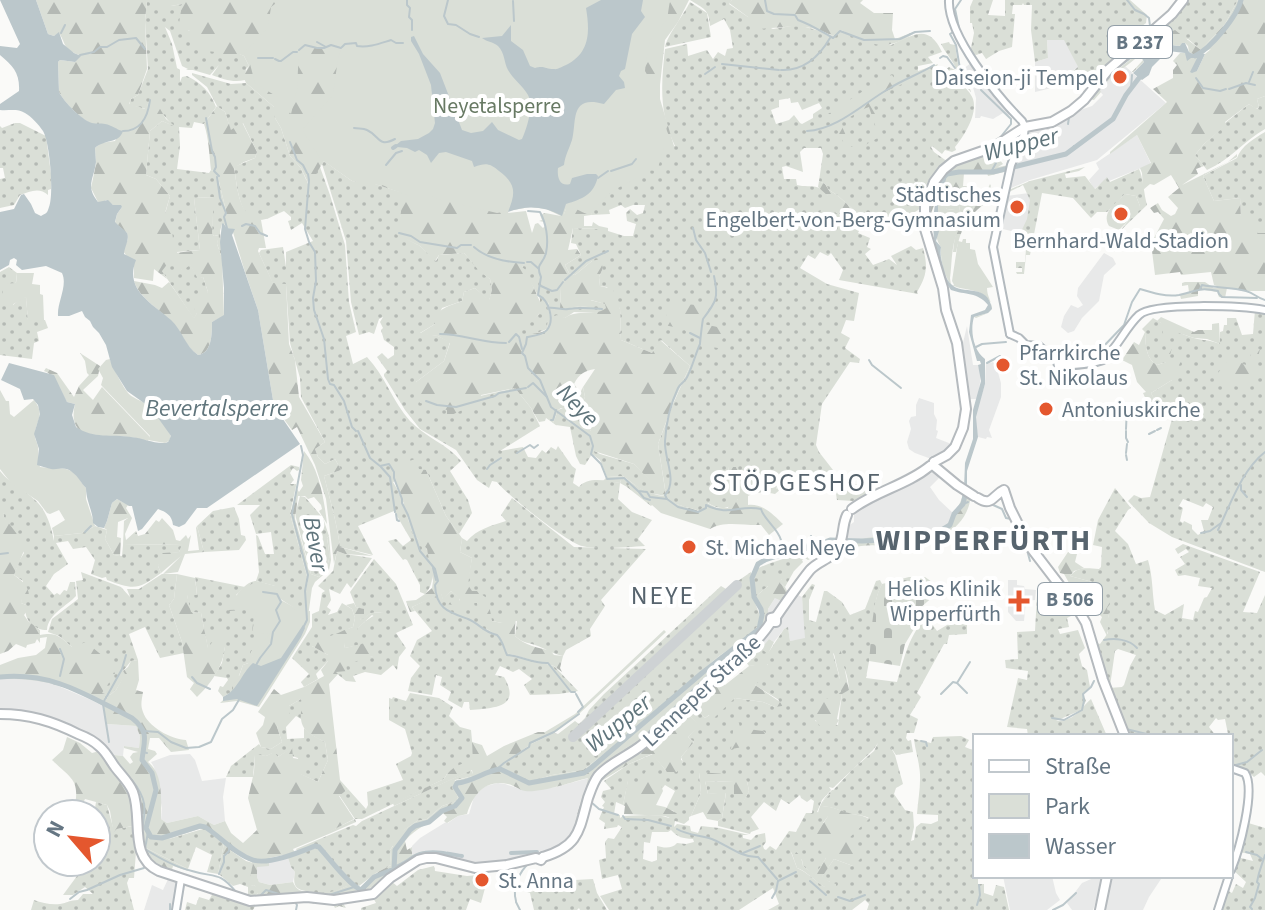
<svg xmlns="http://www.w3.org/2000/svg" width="1265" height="910" viewBox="0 0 1265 910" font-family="'Source Sans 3',sans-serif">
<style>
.built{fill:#e8e9e9}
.grass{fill:url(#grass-dots);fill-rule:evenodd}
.forest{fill:url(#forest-firs);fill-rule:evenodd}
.cemetery{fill:url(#cemetery-stones)}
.green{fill:#dadfd7}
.water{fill:#bbc7cb}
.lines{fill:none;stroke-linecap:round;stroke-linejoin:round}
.stream{stroke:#bbc7cb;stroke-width:2}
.canal{stroke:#bbc7cb;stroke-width:4}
.river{stroke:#bbc7cb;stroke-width:5}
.runway{stroke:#ced2d4;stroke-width:10}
.secondary-casing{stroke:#b3babf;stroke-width:10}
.primary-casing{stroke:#b5babe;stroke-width:12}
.secondary{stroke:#fff;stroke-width:6}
.primary{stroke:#fff;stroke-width:8}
.poi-dot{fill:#e4572e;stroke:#fff;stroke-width:3}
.labels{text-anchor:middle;stroke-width:8;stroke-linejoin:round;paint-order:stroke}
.shield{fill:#fff;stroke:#939fa8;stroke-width:2}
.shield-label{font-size:20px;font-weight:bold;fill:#657683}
.poi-label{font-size:22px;fill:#657683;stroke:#fff;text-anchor:start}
.park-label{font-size:22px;fill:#687a64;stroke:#fff}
.street-label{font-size:22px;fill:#657683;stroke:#fff}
.water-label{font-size:24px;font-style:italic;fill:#60757c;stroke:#fff}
.quarter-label{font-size:26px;letter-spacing:2px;fill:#57646e;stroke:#fff}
.district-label{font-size:30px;font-weight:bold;letter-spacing:2px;fill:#57646e;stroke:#fff}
</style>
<defs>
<pattern id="grass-dots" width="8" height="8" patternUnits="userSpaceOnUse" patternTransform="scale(2)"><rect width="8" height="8" fill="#dadfd7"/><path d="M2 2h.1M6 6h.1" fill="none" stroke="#b4b9b4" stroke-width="1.8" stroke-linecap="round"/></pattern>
<pattern id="forest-firs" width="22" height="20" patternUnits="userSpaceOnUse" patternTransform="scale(2)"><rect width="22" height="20" fill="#dadfd7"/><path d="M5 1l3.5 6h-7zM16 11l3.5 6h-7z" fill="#b4b9b4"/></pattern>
<pattern id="cemetery-stones" width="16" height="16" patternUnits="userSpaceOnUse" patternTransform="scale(2)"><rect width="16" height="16" fill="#dadfd7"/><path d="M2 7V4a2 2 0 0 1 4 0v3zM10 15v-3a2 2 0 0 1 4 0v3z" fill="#b4b9b4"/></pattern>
</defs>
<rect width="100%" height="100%" fill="#fafaf8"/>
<g class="built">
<path d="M1047 40H1065L1078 67 1067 75 1072 81 1069 84 1035 92V62L1048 58Z"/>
<path d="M971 63 1012 112 1007 116 1003 113 993 119 981 116 980 118H975L976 98 969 73 963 69Z"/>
<path d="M1125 66 1166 103 1097 160 1030 180 1011 188H1008L1011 172 1028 128 1092 106 1103 95 1099 90 1106 82Z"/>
<path d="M1137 135 1151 164 1109 181 1108 178 1094 189 1089 180 1099 169 1096 163Z"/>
<path d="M1029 193 1032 195 1027 226 1019 233 999 228 1006 196Z"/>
<path d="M1104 253 1113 258 1116 264 1104 275 1099 301 1082 318 1074 331 1068 333 1061 327 1064 316 1071 305 1078 308 1083 305 1077 296 1078 288Z"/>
<path d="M967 326 973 365H978L981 375 978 397 976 399H969L962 347Z"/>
<path d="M993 362 997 369 1001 383V397L989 430 992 438 987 437 986 439 978 437 975 417 985 384 986 364Z"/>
<path d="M919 398 934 403V414L937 420 936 430 938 431 936 438 954 445 934 460 915 453 909 449 907 442 911 429 909 421 911 417 916 416V405Z"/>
<path d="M932 473H936L939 478 930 487 939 500 954 514 949 524 937 532 922 536H916L912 530 890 536 859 539 847 538V527L854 522V510Z"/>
<path d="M1008 580H1017V585L1024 586 1025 589 1036 590 1035 600 1026 601 1024 621H1016L1008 612Z"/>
<path d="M796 594 802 597 806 639 790 641 788 628 784 629 774 642 769 639 765 645 760 641 768 618V609L775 598Z"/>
<path d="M20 678 49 682 91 700 103 706 107 724 136 726 140 736 139 748 124 746 123 756 106 754 64 727 0 714V679Z"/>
<path d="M190 754 195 760 202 781 226 778 223 797 225 821 214 825 198 816 167 823 161 819 162 808 154 767 151 762 170 755Z"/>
<path d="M589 778 581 822 569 843 544 854 538 853 537 855 482 867 447 859V851H423L412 855V846L420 838 446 822 448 823 458 816 469 814 474 797 477 793 486 786 498 783 505 784 526 791 556 787Z"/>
<path d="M287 855 291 867 295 872 293 882 270 885 259 882 257 877V867L269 858Z"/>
<path d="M1003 876H1052L1056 893 1060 900 1047 910H1010Z"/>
<path d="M1098 876H1104L1093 910H1072L1067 903 1082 883Z"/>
<path d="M1112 876H1163L1149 897 1143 910H1104Z"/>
<path d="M169 877 178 882 175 910H144L152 885 163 890Z"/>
</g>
<g class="grass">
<path d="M147 0 171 6 182 4 188 30 244 56 249 66 246 69 245 80C233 83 223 79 212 75L219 65 210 75 193 70H186L188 69 182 66 170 31 165 27 172 44 177 68 180 70V82L182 77 187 76C201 83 210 91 216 107L204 124 194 122 192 128 179 127 180 146 177 169 209 173 211 170 217 173 226 211 224 224H222L220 231 222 258 217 244 218 235 214 236 212 233 213 197 194 198 200 250 177 252 182 270 190 264 198 278 203 277 208 292 194 319 162 271 165 214 170 196 156 179 146 175 150 131 162 121 172 125 150 99 146 109 129 105 131 99 138 95 148 69 145 21Z"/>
<path d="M690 0H732L729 4 748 17 773 29 798 25 824 32 833 36 840 30 891 45C914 35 928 23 942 52L928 57 933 63 918 66V71L938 64 935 70 943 72 949 67 957 71C953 60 946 54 941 44L949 42 950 44 955 45 959 70 969 75 972 87 969 86 971 92 962 83C965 88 971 93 973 99 978 114 964 136 955 147L956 150 952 152 945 150 942 154 932 146 931 147 934 152 948 162 930 178 922 192 905 214 894 220H879L877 224 865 220 837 195 829 190 825 184 819 181 823 154 821 148H804L800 152 803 172 786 166 782 167 784 179H796L797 185C803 187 813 185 819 188 828 191 832 203 835 212L862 225 858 233 870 238 867 247 871 249 865 254 873 265 889 259 897 265 891 256 911 246 916 250 923 248C928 266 927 276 917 292L918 294 839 280 843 270 831 253 828 256 820 252 815 259 808 255 800 268 827 284 859 293 854 321 846 320 841 333 850 338 845 348 860 359 859 363 850 362 822 404 816 445 819 452 840 479 858 485 870 481 871 493 853 501 837 500 836 494H831L818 476 802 477 800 472 793 473V481L780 486 774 479 777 490 743 487 736 467H728L732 489 736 492 738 501C727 510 720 510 708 503L700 511 672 503 666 496 649 493 639 488 623 476 607 477 600 460 592 454 585 465 580 464 576 456 570 427 556 425 557 426 553 423 558 410 575 403 583 387 585 397 579 411 591 431 593 450 600 454 634 464 666 495 658 444 673 404 690 366 661 340 652 353 621 340 620 309 607 287 600 286 599 277 603 268 592 261 575 275 569 273 565 265 581 255 576 244 571 243 573 228 598 229 599 226 608 228V231L624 236H633L636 224 627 221 626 213 630 209 637 215 643 213 645 205H633L625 208 621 205 609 210 610 214 591 215 593 208 610 191 663 147 675 146C659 113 661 85 665 49L687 44 688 56 707 50 713 59 718 52 725 56 727 49 733 48 730 30 724 19 710 26C709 9 704 9 690 0ZM790 98 791 103 798 102 802 110 819 103 822 108 813 114V118L802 124 800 123 794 115 789 120 776 124 771 110 779 107V100Z"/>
<path d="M973 0H993L988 15 1005 16V0H1130L1147 15 1146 23 1132 34 1135 41 1089 88 1072 72 1078 67 1064 40H1047L1048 58 1035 62 1031 30 1032 5H1024L1023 3 1022 5H1013L1012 14H1015L1012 47 999 51 986 59 982 53 976 55 970 53 974 33 972 23H970V7Z"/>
<path d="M1187 0H1238L1225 24 1201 50 1188 39 1162 36 1157 32 1180 10Z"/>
<path d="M690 2 707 13 711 37 665 47C667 36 684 14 690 2Z"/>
<path d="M192 73 231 84 246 83 274 107 275 118 281 128 290 156 301 168 308 184 320 167 330 195 345 245 349 302 356 332 346 336 353 364 367 357C385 376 393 402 410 421 425 437 447 444 461 461L450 471 468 500 472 513 459 534 446 516 426 470 393 482C401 494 405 509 409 522 411 525 411 531 413 534 417 539 423 542 426 548 434 561 436 583 425 594L420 592V585L407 560 405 559 403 560 388 541 396 539 403 546 411 540 394 511 358 526 373 555 340 547C337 523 330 500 324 476L341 470 335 459 325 464 318 457 315 449 325 442 301 397 300 378 290 343 286 285 273 284 259 253 261 250 283 247 286 267V252L313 241 302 223 291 230 288 221 291 220V217L284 211C277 214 266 221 258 220 238 218 237 183 234 167L255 158 257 152 243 123 231 131 225 112 217 106 207 87 192 75Z"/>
<path d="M1265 96V129C1244 141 1230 160 1207 170L1195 155 1204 144 1225 125V123L1249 104 1257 109 1259 107 1257 99Z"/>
<path d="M15 123H20L46 136 51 174V189L48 190V195C40 187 30 191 20 195L14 205 0 208V179L5 178 3 168H0V126L2 128Z"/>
<path d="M1265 132V233L1258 234 1241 217 1240 198 1214 201 1203 176 1237 158C1241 146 1255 138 1265 132Z"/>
<path d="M324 161 352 181 372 183 400 192 403 205 397 234 420 246 436 261 439 255 464 253 480 271 490 279 492 290 489 301 475 288 464 292 462 301 442 308 435 324 420 333 438 336 450 342 444 361 416 382 448 410 447 416 480 396 515 388 531 408 540 426 500 451 523 447 528 457 536 458 542 450 546 453 551 447 556 450 558 446 572 466 576 469 573 483 579 487C588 476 607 481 620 483L622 478 630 484 627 487 620 483 618 499 632 512 652 520 638 539 645 546C628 547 598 550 582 546 568 543 507 495 497 482L492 481 489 488 477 480 456 450 420 429 405 410 384 376V374L387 371 377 357 382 353 388 359 394 355V347L384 340 381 330 383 328 380 322 383 317 379 319 374 334 369 332 359 335 351 302 346 241 322 164Z"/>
<path d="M1085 167 1079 171 1065 174 1066 178 1085 176 1095 189 1107 177 1110 182 1139 169C1143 176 1144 195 1147 205L1120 231 1140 206 1136 196 1125 194 1107 212H1097L1091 218 1073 198 1042 193 1030 255H1026L1024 274H1017L1016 272H1022V268H1016V262H1025L1026 249 1024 237 1019 236 1027 219 1030 200 1023 185 1007 193 1008 189H1011L1030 181Z"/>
<path d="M531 252 543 254 544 256 540 262 561 288 560 308 563 310 574 307 588 306 590 300 606 304V308L602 312 596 313 574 312 565 318 552 317 548 302H546L551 319 548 321 547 329 532 335 522 349 517 335 522 328 539 314 540 299 522 267Z"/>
<path d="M9 267 17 273 13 305 21 298 26 297 28 320H45L48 328 37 332 39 341 34 343 32 359 0 355V272Z"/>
<path d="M1255 310 1265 312V572L1172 537 1149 523 1128 501 1134 495 1141 498 1150 497 1172 419C1160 414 1157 405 1151 393L1172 380 1166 362 1157 365C1145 358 1146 344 1145 332L1142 329 1153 318C1166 326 1179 334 1194 338 1204 341 1208 339 1220 344V332L1223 331 1224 325H1227V318H1236L1242 335 1253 334ZM1183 499 1203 507 1206 503 1213 507 1208 520H1201L1204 531 1198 535 1192 529V525L1184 521 1183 523 1180 521 1183 508 1179 506Z"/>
<path d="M291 465 299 467V470L297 471 293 468 290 473 294 480 290 484H296V486L290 514 308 580 305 594V615L279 598 275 586 256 581 259 572 256 535 258 536 265 554H274L271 532 256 534 250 515 260 505H237Z"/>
<path d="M0 471C11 485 23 488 35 500 47 511 51 526 54 541V536L82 533 95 526 107 530 105 539 114 555 122 556 123 545 183 544 179 552 163 554 158 566 161 573C138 590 134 590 107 580L106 577 102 578 91 574 95 560 86 547 73 549 68 541 56 543 68 564 54 574 46 586 54 595 57 593 60 595 64 590 67 591 70 582H75L76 596C67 606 48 614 47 630 33 630 23 619 26 605L21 603 23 581 14 575 19 561 24 553 4 517 3 513H0Z"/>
<path d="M1115 488 1131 508 1128 510 1115 531 1128 544 1136 564 1148 560C1153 577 1152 593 1155 610L1165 615 1184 604 1182 618 1193 620 1195 611 1198 612 1204 598 1207 597 1212 588 1198 586 1200 578 1185 575 1178 576 1175 570 1185 564 1180 557 1189 552 1186 549 1178 554 1175 549 1183 544 1260 572 1243 612 1257 613 1265 595V776L1261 772 1254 777 1247 771 1231 766V754H1233L1231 736 1228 734 1225 719 1218 720 1216 718 1209 727 1216 736H1135L1126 731 1109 688 1122 687 1124 685 1130 666 1136 655 1118 649 1115 651 1110 686 1108 687 1095 645 1097 643 1100 644 1108 633 1107 630 1109 618 1100 584 1070 576C1078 566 1087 568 1099 569L1101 567 1102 547 1093 545 1098 520Z"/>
<path d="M300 496 305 497 323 518 329 536 327 538C330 556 332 563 319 577L311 574 296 518V511Z"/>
<path d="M512 498 574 547 646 549 601 600 605 606 590 629 591 636 566 650 563 656C552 654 545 648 535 645 526 642 523 643 515 636L517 621 502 623 492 621 467 585 472 558 460 552 462 538 467 541C477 529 491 526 506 521L501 515Z"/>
<path d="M234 507 239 519 241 535 245 536 246 540 239 550 204 552 197 526 213 511Z"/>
<path d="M834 541 839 542C826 556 823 552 808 560L805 558 802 560 803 562 794 571 785 587 779 582 782 579 768 586 755 597 753 583 757 569C768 563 778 561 789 557 803 551 818 543 834 541Z"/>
<path d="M337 551 345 554 372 558 351 588 347 583 340 594 329 589 331 600 327 607 331 610 328 615 337 612 342 603 352 609 355 618 353 627C346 629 342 634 335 636 325 639 320 637 312 646L328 655V661L316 674 318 679 304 687 301 682 309 674 292 658 312 627V614L319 611 322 593 325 591 318 586 333 571Z"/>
<path d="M374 559 396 584 413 625 396 633 406 648 399 657 397 670 393 665 381 675 365 672 353 676 356 682 346 681 335 672 350 660 373 656 365 644 345 648 344 644C355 630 366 617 383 612L371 613 361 621 360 619 363 609 356 607 350 592Z"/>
<path d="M81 572 121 587 130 597 127 589H139L162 574H177L174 599 169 605 182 642 184 653 160 658 145 627 129 634 138 660 131 661 123 671 126 674 116 690 110 695 101 693 114 674 72 647 59 636 48 632 52 619 78 599 76 581 83 580Z"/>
<path d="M751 572V592L760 616 759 624 751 635 719 656 616 745 583 770 552 775 529 782 500 767 531 744 554 733 558 734 575 721 579 724 585 718 589 710 604 694 721 586 726 589Z"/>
<path d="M195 577 245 587 236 595 255 608 266 632 260 643 251 652 254 661 243 665 233 691 223 697 218 691 220 686 223 687 228 680 227 678 214 676 222 663 225 647 208 649 201 613 190 612 187 595 197 594Z"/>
<path d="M880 580 882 584C875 597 874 612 873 627 873 644 869 661 866 678L897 682C904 659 909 634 927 617L937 631 952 622 967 625V634L949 635 947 644H944L917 693 921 697 910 715 918 719 914 733H907L906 738 908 741 911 740 913 752 896 755 890 746 895 755 903 784 896 788 894 794 905 810 913 812 914 827 911 841 914 840 916 827 921 823 931 824 938 821V815L917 814C918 799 922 781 919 766 918 757 915 749 914 739L931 743 933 737 961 736 969 740 965 747 975 751V876L978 878V884H984V893L993 896 996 885 1004 887 1009 910H867L869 904 865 900 852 910H768L779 904 773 888 739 910H609L600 896 622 889 618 875 602 879 599 860 606 858 605 842 608 838 614 839 622 827 618 825 617 827 604 829 605 823 599 819 604 807 602 806 605 802 601 797 603 791 611 789 604 781 629 764 653 754 666 771 683 762 681 757 694 742 688 737 699 725 690 716 697 709 705 718 735 698 763 702 775 707 779 700 755 685 768 664 749 666 743 658 757 645 768 653 784 629 788 627 790 641 805 638 802 597 812 584 815 585 809 600V620L816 622 824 591H827L842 602 850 615 865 609 876 581ZM833 653C844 663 848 674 849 690L842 693 838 725 815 721 841 692V683ZM878 743 874 751 853 769 824 800 821 806C833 807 838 810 848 813 856 816 861 814 869 818L845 841 853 866 834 859 821 878 830 882 825 887C815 881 807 872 797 868L791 852 802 860 803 866 815 876 826 858 823 823 829 815 817 812 822 800 831 790 829 787 833 788 873 750ZM699 773 747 781 749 791 743 802 734 782 705 781 708 794 726 793 722 818 718 821V826L750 834 751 832 759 829 751 817 764 802 776 811 781 799 789 804 800 795 801 798 807 802 811 799 814 801 812 813H806L796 832 789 831 776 850 770 846 766 850 764 849 763 846 766 842 765 833 756 835 751 840 743 838V835H749L719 828 701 826 698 833 691 831 690 826 677 824 674 827 675 821 684 824 689 820V817L691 816 701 793ZM628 781 661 790 665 785 675 791 666 809 674 811 672 816 669 818C656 813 637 816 623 816L620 818V815L614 814 616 802 623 805ZM671 830C679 838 681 838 693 839L694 842 686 844 677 843C672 849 664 848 657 846V860L652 862 643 859 644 842 650 843 652 832H668Z"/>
<path d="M451 591 460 598 459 602 448 603H477L488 621 487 629 499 637 506 653 554 666 578 691 559 694 530 695 524 685 532 679 519 669 513 672 500 666 495 675 504 677C522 708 493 708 470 710L469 702H464L462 708 448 700 451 692 440 685 442 677 436 675 432 695 408 691 411 678 420 666 410 656 417 640 432 631 412 607 441 593 443 599Z"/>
<path d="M1057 594 1067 607 1065 609 1071 616 1067 618 1069 627 1058 629 1060 634 1078 630 1085 648 1079 654 1082 666 1087 670 1090 687 1083 693 1086 701 1081 710 1056 721C1075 721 1079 710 1091 699L1107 736H1028L1027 729 1007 727 1018 678 1027 680 1028 671 1006 668 1005 660 1018 659 1017 632 1035 631 1037 595 1045 603Z"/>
<path d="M410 693 439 698 453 707 449 716 460 727 471 730 474 762 447 774 444 779 362 819H355L356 822 331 833 330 831 355 819 339 795 348 789 366 809 368 805 367 792 403 780 396 764 411 756 412 753 405 729 389 720V698L392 699 393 697 406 701Z"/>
<path d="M301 699 304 703 301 719 296 716 286 727 287 739 304 738V728L312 735 325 742 328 760 318 782 300 774 298 758 292 756V748L278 757 273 753 266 756 255 755 253 777H226L231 766 259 744 261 747 271 749 282 742 277 727 289 706Z"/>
<path d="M471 770 474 776 455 780 453 788 458 797 457 801 442 806 427 819 417 821 404 830 390 850 391 865 376 873 359 886C348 883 343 889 333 892 326 895 320 894 312 892 297 890 292 888 295 872L291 867 288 858 319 847 314 845 298 852 296 849 353 825 356 826 362 821Z"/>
<path d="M96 802 107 805 114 831 110 834 117 829 138 825 134 878H129L127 883 134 910H31L34 900C42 903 51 905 60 904 67 903 70 900 78 900L83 894H93L85 887 73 895H63L85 865 84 862H96V841L104 837 103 835 96 838V814H94Z"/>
<path d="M1245 822 1265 828V910H1219L1225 889 1232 893 1236 884 1243 888 1246 882 1232 869 1237 857 1253 861 1250 854 1239 852Z"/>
<path d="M206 828 224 843 218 874 207 872 212 855 196 847 188 869 146 848 147 836 169 839Z"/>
<path d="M230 850 246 861 253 863 249 886 254 885 258 888V893L254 897H248V887L240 884 233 886 220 875 224 863 225 855Z"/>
<path d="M434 866 435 871 467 876 478 875 479 883 485 888 481 903 470 899 466 910H361V908L376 903 372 896 391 881 397 886 418 870Z"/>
<path d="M548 878 551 887 560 890 575 880 593 879 597 893 607 910H580L579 908 577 910H534L530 893H527L544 888 543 880Z"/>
<path d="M213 893 223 897 225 894 257 903 253 910H185L187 902 196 905 199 897 209 900Z"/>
</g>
<g class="forest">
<path d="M36 0H601L508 213 526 211 532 233 535 224 538 223 543 228 545 226 544 222 539 221 542 220 540 215 545 213 561 216 564 214 643 0H689L678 22 665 40 660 85V99L674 146 663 147 649 168 611 191C605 201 594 205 591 215L584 216V226H592L593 222 599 226V229L573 228 568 250 577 249 581 255 565 265 569 273 575 275 592 261 600 259 603 268 599 277 600 286 613 289 620 309 621 340 652 353 660 340 690 366 673 403 658 444 666 496 673 503 699 511 707 503 717 508H728L729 504 738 500 736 498V492L732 489 728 467H736L744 487 777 489 776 486 772 485 774 479 782 488 775 494C764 492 757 491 748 496V505C762 503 774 515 783 524L769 535 761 525C745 526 724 520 710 529L661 513 652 505 651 506 627 487 630 483 624 479 621 480 620 483 603 481 607 477 623 476C636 486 648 495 665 496L634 464 591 450V431L579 411 585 397 583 387 595 369C584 371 579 374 574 384L577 388 573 396 565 403V408H561L558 410 553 423 546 418 545 421 539 422 531 408 515 388 481 395 480 402 447 417V410L420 403 416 382 444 361 450 343 438 336 419 334 435 324C435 308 450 306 462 301L464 292 475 288 489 300 492 290 490 279 480 272 464 253 439 255 435 261 420 246 397 235 394 230C402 219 403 205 399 192L372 183 352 181 324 161 309 185 301 168 290 156 281 128 275 118 273 112 274 107 246 83 243 76 249 66 244 56 239 54 224 60 216 52 197 50 189 30H178L182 4 171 6 169 11 147 1 145 21 147 69 138 95 131 99 129 104 145 109 151 99 156 102 166 119 176 127 162 121 150 131 146 175 156 179 170 196 165 213 170 217 175 253 200 250 194 198 214 197 212 233 214 236 219 235 217 244 222 258 224 316 212 322C212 334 212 353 198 355 187 348 182 334 173 324 161 309 140 300 134 281L155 285 162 288 169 282 194 318 197 313 191 304 208 292 203 277 198 279 190 265 182 271 175 254 162 271 167 279 154 269 153 281 134 278V266L123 251 128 239 127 233 115 223 117 214 122 207 113 205 106 200 104 202H98L91 188 96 164 95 148 101 143 115 141 120 131C107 124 107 126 94 124 83 122 64 102 59 92L58 62 60 60 75 62 79 55C62 48 67 45 59 33L54 36 48 34ZM525 263H531L536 268 539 283C547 289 551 290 561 288L560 308 563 310 574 307 589 306 591 300 605 304 606 308C593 318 578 308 565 318L557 315 552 317 548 302 545 301 551 319 548 320 547 329 542 332 527 335 522 348 517 335C525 324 539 319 543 306L541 304 526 270 522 267Z"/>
<path d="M732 0H863L860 3 874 13H893L892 30 895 39 911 33 913 34C882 54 871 43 841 30L833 36C802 20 784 29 752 29L748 17 729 3Z"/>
<path d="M1185 0H1187L1180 10 1157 33 1162 36 1175 30 1201 50 1225 24 1238 0H1265V96L1257 99 1259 107 1256 109 1249 104 1225 122 1226 125 1204 144 1195 155 1204 166 1196 169 1198 174 1182 185 1228 162 1237 154V157L1203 176 1214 201 1240 198 1241 217 1257 216 1258 233H1265V291H1245L1227 288 1225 298 1219 297 1217 292 1198 289V296L1181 299 1180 295 1189 292 1188 285 1182 286V283L1185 282H1205L1214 288H1223L1214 285 1211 272 1181 275 1180 272 1155 275 1151 243C1141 240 1135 246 1125 251L1128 246 1119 235 1130 242C1139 234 1143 232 1154 238L1164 219 1158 212 1154 213 1150 208 1158 203 1162 210 1171 216 1175 214 1178 208 1168 197 1179 188 1171 175 1154 185 1150 184 1143 190 1142 173 1140 168 1151 163 1137 135 1110 154V152L1167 102 1153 89 1173 78V70L1177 65 1173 61 1180 53H1185L1191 58H1197V71L1205 54 1211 49 1195 55 1189 52 1188 46 1185 43H1182L1181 46C1171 46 1164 42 1155 49L1153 47 1158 39C1141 38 1125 62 1113 73L1139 53 1144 62 1133 72H1132L1143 60 1140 55C1126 67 1111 75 1100 90L1101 92 1094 100 1089 99 1107 73Z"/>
<path d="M892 75 897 82 904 79 905 83C894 88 878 92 873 104L883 135 849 154 835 125 828 114 880 80ZM869 107 878 134 851 147 840 122C851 118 859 110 869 107Z"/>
<path d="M217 106 225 112 231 130 242 122 257 152 255 158 244 162 234 168C238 188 237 215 261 220L266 248H259L258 251 273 283 286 284 289 344 295 360 299 397 325 442 315 449 318 457 325 464 335 459 341 470 324 476C330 500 337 523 340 547L373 556 345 554 337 551 334 564 326 499 315 465 297 427 292 430 274 406 258 310 244 269 232 229 227 228 224 224 226 211 217 173 211 170C209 153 209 139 204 124Z"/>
<path d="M997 147C995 157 998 157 1003 164L998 167 1009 165 1008 171 988 176 987 173H964L963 186H969L981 190 980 199H983L990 184 991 186 987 196 989 198C986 204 981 206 976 211 963 223 959 237 956 252H953C954 245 954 238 957 232 964 216 979 209 977 190L963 189 959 211 964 213 960 221 956 220 955 210 947 209 944 206 954 197 948 187 945 188 942 184 930 216H935L932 232H926C925 215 927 202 933 186L937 189 941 181 936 178 925 203 924 230 920 231 922 226 921 208 915 212V220L909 218 898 222 897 219C911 209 920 195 928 182 932 175 941 168 948 162L949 166Z"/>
<path d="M819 181 825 184 829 190 837 195 865 220 862 225 835 212 826 220 819 217 821 210 818 205 828 196 818 187Z"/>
<path d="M669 303 711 306 703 317V324L727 329 718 348 698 345 699 339 689 335 684 329 664 325Z"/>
<path d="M1161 317 1194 332 1198 330H1212V324L1219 323 1220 344 1207 339 1194 338 1167 329 1172 348 1169 358 1181 361 1172 380 1151 393 1161 412 1158 416 1151 403 1148 404 1143 393 1146 392 1137 382 1132 365 1122 360 1134 342 1139 345 1145 332C1146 344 1145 358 1157 365L1166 362 1168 359 1161 323 1157 321Z"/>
<path d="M1254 348 1260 349 1253 379 1245 387 1235 386 1214 378 1229 359H1232L1246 365Z"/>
<path d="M80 353 100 366 98 376 83 390 93 400 102 387 150 437 148 441C142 440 135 437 129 437 102 435 66 443 75 404L67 402C60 390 57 376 44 371L46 368 57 373 74 397 79 386 89 375 87 373 85 361Z"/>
<path d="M304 451C321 471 325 506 328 532L327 524 319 511 322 509 321 505 314 497 308 499 305 496H298L295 519 311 574 319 577C332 563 330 555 327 538L329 536 331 560 329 570 315 582 312 588 306 631 233 691 232 688 237 676H239L243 665 254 661V657L250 656C252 647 261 641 265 632L252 631 255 609 229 611C231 601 244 582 255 581 260 581 270 585 276 586V589L280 590 279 599 305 613V594L308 580 290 514 297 489 299 492 303 486 301 480Z"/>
<path d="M415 459 419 469 426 470 446 516 462 538 460 552 472 558 468 585 472 591H477L488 599 492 621 502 623 506 616 515 611C517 620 514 627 515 636 523 644 539 649 550 650L554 655 563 656 560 668 562 672 554 666 506 653 499 637 487 629V621L479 617 477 603H473L467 608 447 604 453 600 459 601 460 599 451 591 443 600 441 594 412 607 415 611 410 612 406 601 416 600 425 594 432 588 433 581 427 549 412 533 408 518 401 510 404 504C399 491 393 482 393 467Z"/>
<path d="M964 492 971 496C967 529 936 544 906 546 891 547 875 544 861 546 854 547 848 550 842 552L840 549 843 542 872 537 891 536 912 530 916 536C944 537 956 516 964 492Z"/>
<path d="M117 499 128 505 126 508 132 518 125 534 126 540 136 531 138 536 145 534 156 520 159 522 162 518 173 530 176 540 180 541 186 535 188 539 191 535 188 551 199 550 196 528 197 526 204 552 185 554 178 572 163 574 181 556 161 573 158 566 159 557 163 553 179 552 182 544 123 545 124 521 128 518 118 522 117 537 121 538 120 556 114 555 105 539 107 530 104 528 107 521 112 503Z"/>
<path d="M0 513H3L4 517 23 542 25 548 14 575C22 581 28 585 29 595L22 599 21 603 26 605 28 610 24 615 28 621 40 630V635C56 632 59 636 72 647L86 642 110 662 115 674 102 693 110 695 116 690 125 674 123 671 128 667 131 661 138 660 139 680 136 690 143 692C142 699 140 705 143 712 147 726 172 740 186 740L189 750 171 752 159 738H150L148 749 155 751 157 754 148 762C164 774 161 801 161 819L167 823 198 816 214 825 225 821 231 833 243 843 257 830 248 798 254 772 255 754 266 756 274 752 278 757 292 747 293 758 304 760 301 774 318 782 328 760 325 742C315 737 302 732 301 719 300 712 303 707 301 699L289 706C292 719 284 718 277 727L282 742 271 749 261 747 256 733 263 725 265 717 258 712 274 689 281 695 304 687 324 676 321 670 328 661V655L312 646V637C328 641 339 631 353 627L355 618 352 609 346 605 354 603 356 607 364 609V614L360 619 361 620 371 613 384 612 375 617 372 615 357 629 360 636 358 640 344 644 345 648 365 643 375 652 373 656 354 662 350 661 346 664 347 671 336 672 338 674 329 684 340 780 348 789 339 796 354 819 331 831V833L293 849 295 853 269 858V866L257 867V877L259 882 270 885 293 882C297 891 300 891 310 892 329 894 334 892 351 884L357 891 376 873 391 865 390 850 393 846V837L417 821 427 819 442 806 457 801 458 797 452 788 454 781 473 776 472 770 394 806 393 803 444 779C450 768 461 762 473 762L472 742 482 745 487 756 504 746 538 732H545L575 714 664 630 666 632 580 713 554 733 531 744 500 767 529 782 552 775 583 770 616 745 719 656 751 635 762 624 760 608 755 597 768 586 769 576 775 575 782 578 780 583 785 587 790 597 786 603 775 598 768 609V622L758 639 765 644 769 639 774 642 768 654 755 644 664 724 602 771 581 822H575L583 794 585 793 588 778C572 782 541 793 525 791 519 790 514 785 508 784 485 779 473 795 467 814L458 816 447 823 444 821 447 817 442 812C430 824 415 828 405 841L407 850 412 847V855L423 851H444L443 857 430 856 380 887 374 886 347 900 343 903 346 908 339 906 335 908 333 904 315 901 314 904 309 902V898L277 900 248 897H254L258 893 257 888 254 885 248 887 253 863 230 850 225 855 224 863 220 875 218 874 224 843H226L206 829H199L169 839 157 840 147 836 146 848 188 869V871L173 866 171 874 146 860 137 825 117 829 110 835 109 832 113 830 110 811 107 805 85 799 79 812 74 811C80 780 74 781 52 760L63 750 67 737 80 743 92 753 103 750 106 754 123 756 130 764 133 762 130 757 133 753 138 752 124 748V746L139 748 140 736 136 726 107 724 103 706C73 686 36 677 0 679V665L18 658 36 655 45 648 47 637 40 638V643L37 639 35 643 27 645 26 648 16 644 8 651 0 654Z"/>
<path d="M1068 552 1077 554 1075 562 1084 568 1074 571 1070 576 1100 584 1110 604 1107 608 1109 618 1115 622 1111 628 1108 627 1107 636 1100 622 1102 617 1073 590 1064 574 1060 573 1058 567Z"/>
<path d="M177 574 195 578 197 595H187L191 612 201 613 208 648 223 627C231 654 216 679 197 697L190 689 194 683 187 677 182 642 169 605 174 599Z"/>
<path d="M833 642H839L849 690 842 694 837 719 839 720 832 732C819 728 816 723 812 710L820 702 841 692C841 674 833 659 833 642Z"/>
<path d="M767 663 770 672 755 685 783 704 782 706 775 707 763 702 735 698 714 718 709 715 705 718 697 709 698 697 719 678 725 685 749 666Z"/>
<path d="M681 713 690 716 700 725 688 737 694 742 681 757V760L683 761 677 772H667L652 754 629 764 598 783 602 774 646 744 649 746 656 740 654 737Z"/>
<path d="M734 723H739L740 728 763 731 772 737 756 751 749 746 731 749Z"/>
<path d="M646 771 660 782 663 791 656 805 665 807 678 814 676 817 670 818 665 816 624 814 625 806 623 805 628 780 639 783Z"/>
<path d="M699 772 738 775 747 781 749 791 743 803 734 799V782L705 781 708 794 726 792 722 818 718 821 707 819 703 812 691 816 701 793Z"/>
<path d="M832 790H834L824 800 822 806C834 807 838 810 849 813 857 816 862 814 869 819L846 841 863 850 861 858 853 866 834 859 822 877 830 882 836 884V891C820 889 811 873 797 868L791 851 793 850C799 853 802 858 803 866L815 875 826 858 816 846 817 833 828 816 818 813C820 803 825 797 832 790Z"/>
</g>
<path class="cemetery" d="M909 577H925L942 589 920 608V614L910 620 914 629 905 644 900 666 869 661C872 639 871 603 882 584Z"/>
<g class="green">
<path d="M280 0H670L667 20 650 40 646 61 645 71 653 85 657 89 667 131 674 148H664L657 171 648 170C637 180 625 183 613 191 605 196 600 204 593 209L591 215C582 214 575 205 566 209L563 217 546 209 530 207 497 213 437 199 430 196H409L382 185 360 183 350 179 321 159 302 130 333 95 338 58 342 47 311 48 299 50 297 89 291 114 279 98 255 83 250 64 244 53 268 27 271 7Z"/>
<path d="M947 187 954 197 945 206 947 209 956 210V220L959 221 964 213 959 211 963 189 977 190C979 208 965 216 958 231 951 245 952 264 950 278L951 285C944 275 940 260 941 247 933 237 936 217 938 203 939 197 944 192 947 187Z"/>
<path d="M1125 194 1136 196 1140 206 1139 210 1119 230 1109 226C1101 212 1116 203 1125 194Z"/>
<path d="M963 239H966V243H970V249L975 250 978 264 993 287 987 288C987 296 991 300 992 308L988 313 976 318 974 317 988 313 991 303C982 287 966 292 952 285H954L952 281 958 241 962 242Z"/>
<path d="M17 273H34L32 284 40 285V294L43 295 44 320 28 321 26 297 10 306H4L2 284 16 283Z"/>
<path d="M110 359C112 366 124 389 129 394 134 399 141 400 146 404 157 411 165 425 171 436L169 441 165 443 148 440 150 436 101 385 103 378 98 369 106 360Z"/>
<path d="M0 390 6 401H9L10 414 14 417 34 400C45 415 37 418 35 433 34 440 37 440 38 447 39 454 37 459 40 467 53 469 70 465 78 477 81 481 83 485 86 488V499L95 526 82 533 54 536 52 528 65 520 59 510 50 514 47 513 38 501 11 483 0 469Z"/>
<path d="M256 581 257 582 279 592 281 601 299 612 310 611V622L305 634 259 707 237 701 220 703 232 692 235 682 241 676 256 650 270 634 252 632 257 609 228 610 231 602H239L238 593Z"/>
</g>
<g class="water">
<path d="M0 0H36L48 34 54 36 59 32 63 44 74 53 81 56 75 62 60 60 58 62 59 92C64 102 82 120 92 123 96 124 101 123 105 124 112 125 117 130 123 131 119 144 104 139 95 148 95 149 96 161 96 162 94 179 85 186 98 202L108 200 113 205H121L122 207 117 214 115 222C118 226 124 229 127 233 130 239 124 248 124 254L136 260C124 290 152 303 171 320 182 330 185 346 198 355 212 353 212 334 212 322L224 315V288L220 242 222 224 223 223 227 228 235 229 232 235 258 310 274 406 300 444 207 508H197L185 524 179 527 173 525C172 515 166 512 158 509L142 529 138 531 132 506H129L117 499 112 503 107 521 104 528 98 527 93 523C93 511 86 501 86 488 80 482 79 477 72 472 65 466 59 470 51 469 46 468 41 466 37 465L39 449 34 434 40 414 38 405 33 399 24 400 20 389 1 380 9 363 54 375 67 402 75 404 72 415 76 427C93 439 112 434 131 437 142 438 152 443 163 443 170 443 168 441 171 436L151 408 127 391 112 367 106 345 99 333 93 327 90 321 85 317 82 311 69 316H58C57 302 68 286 62 273L46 266 22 270 16 265 17 260 14 258 10 260 9 265 0 270V212L14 209 21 195 24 194 31 204 35 213 41 216C46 213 47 214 49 207 54 195 50 142 43 131 39 125 31 116 25 113 17 108 9 111 0 110V104L19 91C20 73 13 66 0 55V46L17 48 20 44Z"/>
<path d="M601 0H643L641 11 645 17 632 34 625 69 621 71 619 76 624 82 625 88 616 90 604 104C569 94 577 122 572 140 569 149 565 156 564 165L558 168C557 176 559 187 570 184L572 178 587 174H596L598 176C594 195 582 199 566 204L562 216C544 206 527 205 508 212 516 192 516 184 499 171 489 163 486 163 474 167L472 161 446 152 439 153 431 163 427 155 419 150 415 152 407 148 397 147 396 145 401 141 418 139 429 133 433 129 435 123 431 85 419 54 411 41V37L414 36 423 54 440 73 462 130 471 133 483 131 492 122 498 130 519 140 522 139C527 128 534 106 528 95 523 86 513 79 508 70 504 63 505 53 498 46 494 42 487 42 482 38L502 36 511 25V41L523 50 530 66 535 68C544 65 545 69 554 69 557 70 563 66 566 65 590 53 590 32 586 8Z"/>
<path d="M1153 38 1159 39 1153 47 1155 49C1164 42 1171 46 1180 46L1182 43H1185L1189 52 1195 55 1200 53 1205 54 1197 71 1192 73 1190 72 1197 58H1191L1187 61 1185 53 1168 51 1152 67 1149 75 1142 80 1133 73 1144 62 1139 53 1112 73 1145 43Z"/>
<path d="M943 184 945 189 938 200V212L935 220 940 228 936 241 941 247C940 254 941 259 943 266 945 272 946 280 951 284 962 296 988 282 992 309L988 313 974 317C970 330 973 350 985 359V384L976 417 978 437 967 471V490L964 488 965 463 973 439V410L981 381 978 365 981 364 980 361H977L969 332 971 315 985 310 988 305C978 292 965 295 951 290 933 266 926 209 943 184Z"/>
<path d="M303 625 305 628 301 637 257 706 237 699 223 701V697C238 690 241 674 253 663L261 666 281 658Z"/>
</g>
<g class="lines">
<g class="stream">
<path d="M407 0V5L410 8 409 17 412 20V30"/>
<path d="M448 0 444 16 448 24 456 25 470 34 479 37"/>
<path d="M765 0 767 11 774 14 795 15 798 20C810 24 822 32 833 38L840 31 864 40 900 39 915 32 930 31"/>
<path d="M961 0 955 9 959 28 950 34 956 45 960 69 975 77 977 82"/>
<path d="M1127 0 1135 10 1144 14 1149 18 1150 26"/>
<path d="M513 1 514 21"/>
<path d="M61 33 65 25"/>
<path d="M317 42 326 47"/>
<path d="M342 47 345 44 356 43 357 46C369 48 381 43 391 40L396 43H403"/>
<path d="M299 50 305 45 317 48H324L331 45 341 48"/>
<path d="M80 55 94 52 100 47H107L119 40 136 38 145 49"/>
<path d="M258 58H273"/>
<path d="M940 58 943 56 947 57 955 68"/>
<path d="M275 59 279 61H281L293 52H297"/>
<path d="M722 64 779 70"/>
<path d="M781 70C804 71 819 57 830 38"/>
<path d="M705 74 715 67"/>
<path d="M1196 78 1203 88 1220 91 1226 89"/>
<path d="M1249 82 1253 72"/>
<path d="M1131 88 1132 75"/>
<path d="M1229 89 1246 83 1255 85"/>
<path d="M981 90 1011 119V124L999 139"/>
<path d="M1092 98 1111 74"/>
<path d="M206 118 212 151 215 157 216 167 214 171 219 176"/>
<path d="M1068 124 1069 117 1078 111"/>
<path d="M354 128C359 129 363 128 367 130 380 136 378 148 395 139"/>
<path d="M123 131C141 131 148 116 150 100"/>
<path d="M807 131C837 130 865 102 890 88 904 79 920 74 934 65"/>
<path d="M290 142 297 160 303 165 307 173"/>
<path d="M1072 150 1074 146"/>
<path d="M386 165 396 153 402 151"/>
<path d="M611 171 632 164 636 159"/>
<path d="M991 172 996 163 995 149"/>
<path d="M308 174 309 180 305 229 309 242 315 252 316 281 313 298 314 310 324 339 328 379 330 384 334 385 344 401 352 427 356 431"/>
<path d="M217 177 220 198 226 213 224 217 227 228"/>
<path d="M598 178 608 171"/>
<path d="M528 211 540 212C546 223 549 239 546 253 543 265 535 263 541 277L538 295C549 300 555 320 547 330 543 335 533 336 527 337L526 344 522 353 525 356 528 368 540 380 551 407 590 436 593 446 591 454 601 464 607 479 624 478 638 491 647 492 650 497 667 499 678 507 698 512 706 508V505C729 517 740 504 761 509 764 520 777 527 781 540L779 544 766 551 765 555"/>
<path d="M242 226 246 224 255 226 260 233 267 236"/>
<path d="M693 228 696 240 705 253 711 272"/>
<path d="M399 233 411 236 420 242 457 248 461 245H471"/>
<path d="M474 247C487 259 506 262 524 263"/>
<path d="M527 262H531L539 269"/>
<path d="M565 280 586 261 608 251"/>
<path d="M541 286 552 291 557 290 563 282"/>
<path d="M1200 289 1202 285C1217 288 1232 287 1246 291 1254 293 1257 298 1265 300"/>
<path d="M548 308C555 307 562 310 568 309 582 307 588 308 602 309"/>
<path d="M690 333 700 338"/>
<path d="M440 334C462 334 483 343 506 343"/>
<path d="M509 342 516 334 519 337 522 349"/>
<path d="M976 347 982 344 1006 342"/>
<path d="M1058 355 1072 356 1089 354 1101 349 1124 325 1132 302 1140 289C1153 293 1166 297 1179 295 1197 291 1199 287 1218 291L1219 294 1222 297 1257 298"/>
<path d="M869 360 872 365 901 388"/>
<path d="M987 363 1000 356"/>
<path d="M528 387 533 383 547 397"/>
<path d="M426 401 437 405 456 407 495 396 499 393 526 388"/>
<path d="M551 420H553L556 410"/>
<path d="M1126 429 1127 406"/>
<path d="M1157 430 1161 428"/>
<path d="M358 431 370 458 380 466 389 464 394 472V478L402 499V503L408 515 420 551 435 569 438 581 435 585C436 609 449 612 468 619 480 624 483 632 497 635 503 641 504 649 507 655 521 656 534 664 548 663L571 692H575"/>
<path d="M1126 431V438L1128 442"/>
<path d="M1149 434 1155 431"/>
<path d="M301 446 303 455 292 514 308 575 305 591 307 620 303 628"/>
<path d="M517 453 530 445 534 448 538 445"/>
<path d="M1126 453 1127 444"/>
<path d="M1126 455 1127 460"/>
<path d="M381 467 390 477 395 512"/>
<path d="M487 469 490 465 501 458"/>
<path d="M1241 485V490L1247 497"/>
<path d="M639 492 644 498 650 500"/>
<path d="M667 499 665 495C678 481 664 459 665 441 666 424 671 403 678 388 680 384 684 382 686 379 692 369 695 355 700 344 700 342 702 324 703 319 716 302 719 298 714 276"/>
<path d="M963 504 968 502"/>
<path d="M991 504 1002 509 1006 518 1011 519"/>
<path d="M396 514 397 520 399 521"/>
<path d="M1218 530C1231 503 1242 470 1265 452"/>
<path d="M85 532 91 526"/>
<path d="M1201 533 1210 531 1221 523"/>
<path d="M806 548 811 536"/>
<path d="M1027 550 1030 561"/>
<path d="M0 554 8 553"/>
<path d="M765 557 767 560"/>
<path d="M433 568 436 580"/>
<path d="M1068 590 1078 595"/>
<path d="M1104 640C1115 638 1129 639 1137 648"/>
<path d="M255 667 260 658 271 644 273 632 280 621 276 610 281 602 277 594 263 592"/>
<path d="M60 676 64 659 60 649"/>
<path d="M192 677 197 683 210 689"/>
<path d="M957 683 967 693"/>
<path d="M576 694 583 707 578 712"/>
<path d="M941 694 953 682 957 683 970 662"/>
<path d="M107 696 122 669 126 655"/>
<path d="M106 698V697"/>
<path d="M105 699 103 704 109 742"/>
<path d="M1120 711 1125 724"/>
<path d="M1052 718 1064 720 1082 710 1084 701 1083 694 1091 687 1094 681"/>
<path d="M1126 729 1155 736"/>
<path d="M144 731 158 732 171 742 186 748 199 747 211 742 222 719 233 710 240 698"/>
<path d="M921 741 926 742 927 746"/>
<path d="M108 749 118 764"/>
<path d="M143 752 147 753"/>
<path d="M1232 766 1247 762 1262 750"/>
<path d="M497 769 504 763 529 747 530 743 554 732 579 714"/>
<path d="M132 780C147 799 146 808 142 831"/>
<path d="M591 802 599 809 618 815"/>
<path d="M623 816 625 819 648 820 671 826"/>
<path d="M677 829C687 835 698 835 709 838 725 843 740 858 758 857L777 879"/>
<path d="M148 832 145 849C159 858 175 867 192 871 215 878 219 871 236 892"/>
<path d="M1246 852 1257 855 1262 859"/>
<path d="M743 853 760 846"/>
<path d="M219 874 224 862V856L229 851V845"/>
<path d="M778 881 796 872"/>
<path d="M810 881 826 895"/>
<path d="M294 893H307"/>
<path d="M329 895 354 887"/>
<path d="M260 896 266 890 282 895"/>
<path d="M838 897 850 901 865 895"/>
<path d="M772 898 776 891 778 881"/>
<path d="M70 899 79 892 87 890 120 875 144 868"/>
<path d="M294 900 297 905 296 910"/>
<path d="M516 901C512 888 519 872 529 863"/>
<path d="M516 902 520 910"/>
<path d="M170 904V910"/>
<path d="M977 905 980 895 979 885"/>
<path d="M1252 909 1250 907 1255 898 1259 884 1257 882C1259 870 1262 865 1265 855"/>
<path d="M1053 910 1063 905 1076 893"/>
</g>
<g class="canal">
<path d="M393 148 396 146"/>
<path d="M626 751 640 742 710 675 753 640V635"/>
<path d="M511 853 537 852"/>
<path d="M395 867C404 865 411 857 420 854 433 850 449 854 462 856"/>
</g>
<g class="river">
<path d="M1195 56C1211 48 1237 17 1241 0"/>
<path d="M941 188 944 177 947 174 959 172H993L1066 154 1113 119 1126 95 1142 74"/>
<path d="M0 677C54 672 86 695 132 718 150 732 144 741 142 760L152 773 156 790 146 828 151 837 162 838 200 826 205 827C221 837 235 854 253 860 269 865 300 852 315 846L319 847C328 857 350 886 361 890L374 877 394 869 395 850 410 830 415 826 429 822 442 811 455 806 462 798 455 787 457 783C472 782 485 771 500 769L529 783 584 773 591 768 702 673 759 629 762 615 761 609 754 597 752 578 758 564 765 560 777 556 789 555 830 540 862 541 928 538 950 525 954 514 963 504 966 491"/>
</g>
<path class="runway" d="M573 737 737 585"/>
<g class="secondary-casing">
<g id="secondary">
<path d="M949 0C947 35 998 97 1022 121L1025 127 1024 134 1011 165 993 247 1010 334"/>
<path d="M1010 334 1019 338 1026 345 1039 346 1047 353 1056 357 1058 366C1073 365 1090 365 1103 360 1118 347 1125 328 1139 315 1153 302 1244 306 1265 310"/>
<path d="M1231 768 1245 773C1256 790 1239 851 1231 870"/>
<path d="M176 910 181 879"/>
<path d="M1218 910 1229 876"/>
</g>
</g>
<g class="primary-casing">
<g id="primary">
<path d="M934 462 947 455 955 447 963 428 966 409 957 343 946 310 943 288 925 229V206L934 182 943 170 954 161 994 147 1025 127 1052 122 1071 111 1084 100 1109 69 1172 14 1183 0"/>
<path d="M934 462V466L957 485 974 496"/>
<path d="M978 498C992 507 993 495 1004 490L1010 508 1028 544 1077 608 1086 623 1103 680 1125 736"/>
<path d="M852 509C876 491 907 485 930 466"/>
<path d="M776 617C787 601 798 585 810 570 819 560 833 559 839 546 844 536 842 525 847 515"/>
<path d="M0 714C29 714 52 721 78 734 86 737 94 741 100 747 106 752 110 760 115 767 121 775 129 782 133 792 143 818 128 857 159 871L250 901 307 897 334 900 373 894 390 878 418 860 426 858H436L475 868 507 865 536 858 541 860 543 857"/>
<path d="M543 857C579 846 579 831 588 798 591 790 593 783 598 776 610 762 629 756 643 744 669 724 691 700 715 678 736 660 756 645 771 622H776V617L771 618V622"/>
<path d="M1100 910 1107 876"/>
</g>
</g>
<use href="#secondary" class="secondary"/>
<use href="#primary" class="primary"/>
</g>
<g class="poi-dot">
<circle cx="1120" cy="77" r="8"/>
<circle cx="1017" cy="207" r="8"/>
<circle cx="1121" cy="214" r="8"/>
<circle cx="1003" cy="365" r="8"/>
<circle cx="1046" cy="409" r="8"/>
<circle cx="689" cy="547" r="8"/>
<path d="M1015 589h8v8h8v8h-8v8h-8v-8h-8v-8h8z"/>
<circle cx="482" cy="880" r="8"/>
</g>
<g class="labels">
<g class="shield">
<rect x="1108" y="26" width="64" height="32" rx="6"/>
<rect x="1038" y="583" width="64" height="32" rx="6"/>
</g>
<g class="shield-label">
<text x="1140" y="49">B 237</text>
<text x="1070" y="606">B 506</text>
</g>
<g class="poi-label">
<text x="1104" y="85" text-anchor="end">Daiseion-ji Tempel</text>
<text x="1001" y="202" text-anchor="end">Städtisches<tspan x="1001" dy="25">Engelbert-von-Berg-Gymnasium</tspan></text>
<text x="1121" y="248" text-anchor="middle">Bernhard-Wald-Stadion</text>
<text x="1019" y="360">Pfarrkirche<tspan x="1019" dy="25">St. Nikolaus</tspan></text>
<text x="1062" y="417">Antoniuskirche</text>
<text x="705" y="555">St. Michael Neye</text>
<text x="1001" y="596" text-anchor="end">Helios Klinik<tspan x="1001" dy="25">Wipperfürth</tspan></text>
<text x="498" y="888">St. Anna</text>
</g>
<g class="park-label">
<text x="497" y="113">Neyetalsperre</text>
</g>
<g class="street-label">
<text transform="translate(701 690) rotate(-43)" y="8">Lenneper Straße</text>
</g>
<g class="water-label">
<text transform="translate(1021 144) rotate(-14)" y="8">Wupper</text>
<text transform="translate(578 405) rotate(46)" y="8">Neye</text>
<text x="217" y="416">Bevertalsperre</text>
<text transform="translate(316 544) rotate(80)" y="8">Bever</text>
<text transform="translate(618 723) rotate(-39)" y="8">Wupper</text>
</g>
<g class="quarter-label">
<text x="797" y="491">STÖPGESHOF</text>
<text x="663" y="604">NEYE</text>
</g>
<g class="district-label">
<text x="984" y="550">WIPPERFÜRTH</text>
</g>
</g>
<rect x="973" y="734" width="260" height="144" fill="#ffffff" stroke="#c1c8cd" stroke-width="2"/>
<rect x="989" y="760" width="40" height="12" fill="#ffffff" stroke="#c1c8cd" stroke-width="2"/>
<text x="1045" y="774" font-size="24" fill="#657683">Straße</text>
<rect x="989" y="794" width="40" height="24" fill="#dadfd7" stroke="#c1c8cd" stroke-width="2"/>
<text x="1045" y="814" font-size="24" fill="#657683">Park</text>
<rect x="989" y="834" width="40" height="24" fill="#bbc7cb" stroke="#c1c8cd" stroke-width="2"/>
<text x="1045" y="854" font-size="24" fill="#657683">Wasser</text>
<g transform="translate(72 838) rotate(298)"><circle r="38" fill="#ffffff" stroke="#c1c8cd" stroke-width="2"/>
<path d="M0-6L14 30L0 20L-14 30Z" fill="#e4572e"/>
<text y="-12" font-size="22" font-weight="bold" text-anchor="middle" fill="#657683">N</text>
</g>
</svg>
